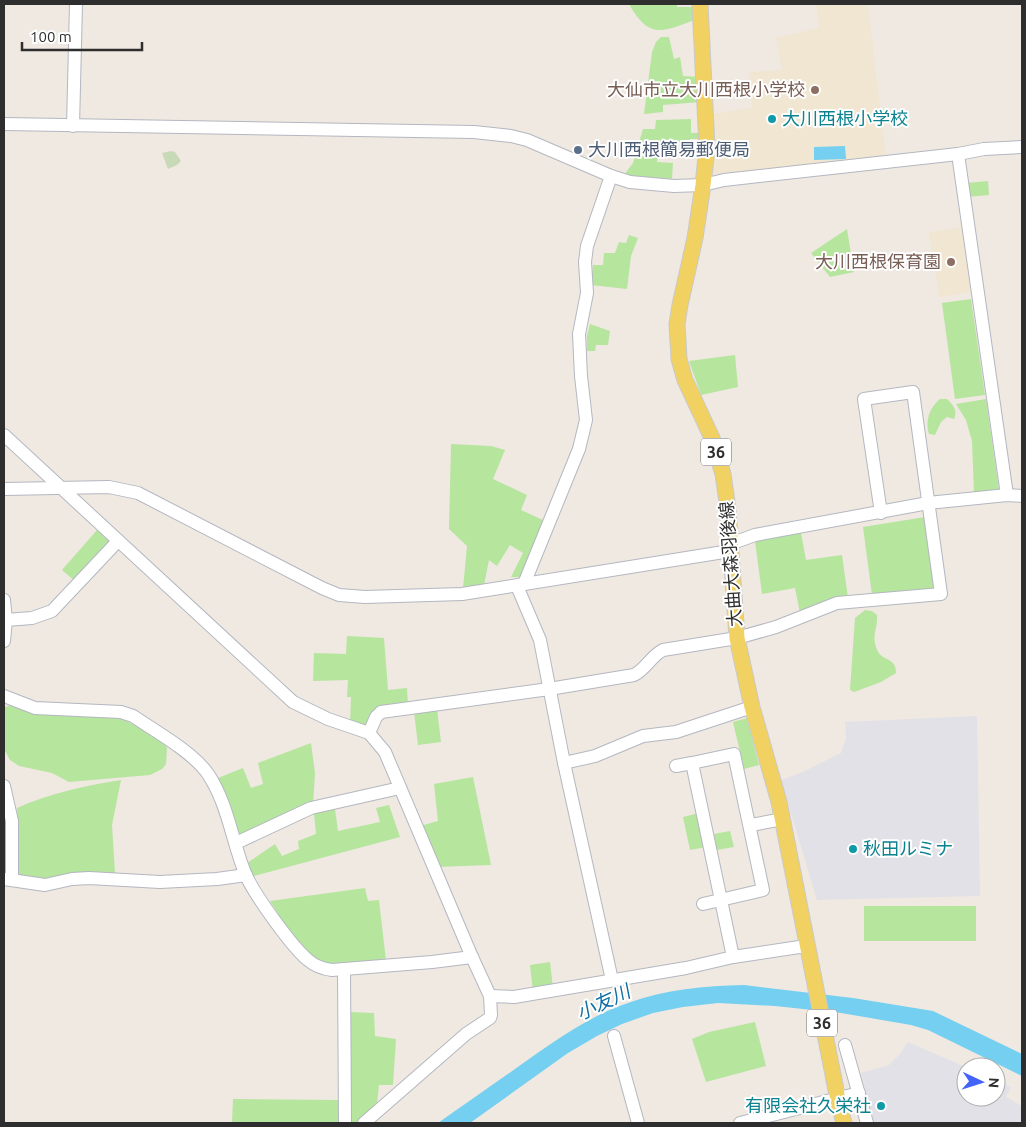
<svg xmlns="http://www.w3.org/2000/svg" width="1026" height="1127" viewBox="0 0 1026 1127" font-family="Ubuntu,'Noto Sans JP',sans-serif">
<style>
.industrial{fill:#e3e1e8}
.education{fill:#f0e6d1}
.green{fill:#b6e59e}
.cemetery{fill:#c8d9b8}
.water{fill:#75cff0}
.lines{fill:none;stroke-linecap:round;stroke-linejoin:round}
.minor-casing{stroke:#b4b7c1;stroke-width:14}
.major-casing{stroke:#c9c9c9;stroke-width:17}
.minor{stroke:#fff;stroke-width:12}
.major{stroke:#f2d163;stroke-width:15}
.education-dot{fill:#8d6e63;stroke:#fff;stroke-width:2}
.culture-dot{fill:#0f9aa8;stroke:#fff;stroke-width:2}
.service-dot{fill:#5c6f8a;stroke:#fff;stroke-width:2}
.labels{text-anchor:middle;stroke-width:4;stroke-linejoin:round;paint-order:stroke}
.shield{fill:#fff;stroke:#6d6d6d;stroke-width:1}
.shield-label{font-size:16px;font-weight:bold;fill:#2e2e2e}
.education-label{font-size:18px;fill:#785e54;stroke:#fff;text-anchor:end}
.culture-label{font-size:18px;fill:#0d838f;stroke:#fff;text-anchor:start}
.service-label{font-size:18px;fill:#4e5e75;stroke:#fff;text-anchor:start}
.street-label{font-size:18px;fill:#2e2e2e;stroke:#fff}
.water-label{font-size:19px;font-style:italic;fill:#0d6fa3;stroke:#fff}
</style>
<rect width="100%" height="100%" fill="#efe9e1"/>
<g class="industrial">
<path d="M977 716 980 896 817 900 781 780 803 772 841 753 846 738 845 722Z"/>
<path d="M908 1042 966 1067V1097H996V1080L1011 1087 1006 1097 1022 1106V1123H873L861 1073 889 1065 900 1054Z"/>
</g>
<g class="education">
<path d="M816 4H868L886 159 711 175 713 114 752 108 750 72 782 70 776 38 819 28Z"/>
<path d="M964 227 973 292 939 297 929 232Z"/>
</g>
<g class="green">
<path d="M629 4H677V7H696L697 19C663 32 649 40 629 4Z"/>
<path d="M661 37H669L674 59 680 57 683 76 700 77 701 102 663 105V112L644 114 652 52 656 42Z"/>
<path d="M691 119V133H699V139H690L689 143 674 142V145L660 146 657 162 673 163 672 179 624 175 633 163 643 129H655L656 120Z"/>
<path d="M988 181 989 195 967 197 966 183Z"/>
<path d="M847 229 854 272 830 277 811 253Z"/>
<path d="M629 235 638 238 631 256 627 289 591 285 593 265H603L604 253H615L619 242 626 243Z"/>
<path d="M971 299 985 395 955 399 942 303Z"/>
<path d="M590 324 610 331 608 345H596L595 351H587V336Z"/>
<path d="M735 355 738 387 701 395 689 361Z"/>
<path d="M940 399H947C953 405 958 410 954 419L947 417 941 422 935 435 929 434C925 421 929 408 940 399Z"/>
<path d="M986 399 999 490 974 494 972 441 966 420 956 404Z"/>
<path d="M451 444 491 446 505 450 493 479 527 495 521 510 545 521 521 577H511L523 553 510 545 497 566 489 560 484 585 463 588 467 546 449 529Z"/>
<path d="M925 517 936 590 872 595 863 527Z"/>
<path d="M98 529 112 541 76 582 62 570Z"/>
<path d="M801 533 806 560 842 555 848 598 800 613 795 588 762 594 755 541Z"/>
<path d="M865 610 872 611 877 615C878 630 871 633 877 650 882 662 896 656 896 673L881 682 854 692 850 690 855 618Z"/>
<path d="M347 636 384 638 388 690 407 688 408 705 368 726 350 723 351 697H347L348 680 313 681 314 653 346 654Z"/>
<path d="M12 705 34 714 104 716 116 717 124 720 150 732 164 742 167 748 166 764 162 769 150 775 69 782 52 773 19 766 10 760 4 749V709L5 707Z"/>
<path d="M437 709 441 742 418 745 414 712Z"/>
<path d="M747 718 759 765 744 769 733 722Z"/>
<path d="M311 743 315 773 313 805 239 840 218 778 243 768 251 788 263 784 258 763Z"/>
<path d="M473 777 491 865 436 867 420 826 438 821 434 784Z"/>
<path d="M121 780 112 825 115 873 47 880 17 876 19 836 17 808C50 793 84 786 121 780Z"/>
<path d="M389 805 400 837 254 876 247 863 275 844 282 856 299 849 298 841 316 834 314 814 335 809 338 831 380 822 376 808Z"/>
<path d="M699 813 706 847 690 850 683 817Z"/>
<path d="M730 831 734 847 717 850 714 834Z"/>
<path d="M365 888 368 901 379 900 386 961C371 962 348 966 332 965 305 963 284 922 270 901Z"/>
<rect x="864" y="906" width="112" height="35"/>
<path d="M550 962 553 988 533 991 530 965Z"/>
<path d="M349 1012 374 1013 375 1036 396 1039 393 1085H379L377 1104 356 1123H347Z"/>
<path d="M755 1022 766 1066 706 1082 692 1039 709 1032Z"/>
<path d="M233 1099 338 1100V1123H232Z"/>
</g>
<path class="cemetery" d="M171 151 175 152 181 161 177 165 168 169 162 153Z"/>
<g class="water">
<path d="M845 146 846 159 814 160V147Z"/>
<path d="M744 985 853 998 933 1011 1022 1054V1076L928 1030 911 1025 841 1013 775 1006 718 1003 683 1007 653 1013 622 1024 597 1036 568 1053 470 1123H438C466 1103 494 1084 522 1064 556 1040 589 1016 628 1003 666 989 704 986 744 985Z"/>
</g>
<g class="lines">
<g class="minor-casing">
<g id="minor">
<path d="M4 124 474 132 511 136 527 140 611 176 630 182 674 186 703 185 724 180 958 154 984 149 1022 147"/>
<path d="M73 126 76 4"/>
<path d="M958 154 1007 495"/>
<path d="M4 435 293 702 328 719 369 733 385 752 472 957 490 996 491 1015 490 1018 466 1034 364 1123"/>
<path d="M4 489 109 487 138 493 322 588 339 595 365 597 462 594 730 551"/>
<path d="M730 544 755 535 928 503 1007 495 1022 496"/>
<path d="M524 584 579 449 586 420 581 376 579 334 587 293 585 262 587 246 611 176"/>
<path d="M517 586 540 640 564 763 612 980"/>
<path d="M4 600 6 620 4 641"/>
<path d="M6 620 32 618 52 611 118 541"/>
<path d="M4 696 35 708 121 712 133 716C155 731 193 752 208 774 228 804 232 841 245 873 253 893 292 947 308 960 315 966 323 969 332 970L432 962 472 957"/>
<path d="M369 733 376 717 381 712 549 689 634 675C646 669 651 656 663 650L737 638 776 627 837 603 941 594 913 392 864 399 881 513"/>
<path d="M564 763 595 756 643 736 676 732 752 707"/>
<path d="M676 766 692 763"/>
<path d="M4 786 12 821V880"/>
<path d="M751 825 783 819"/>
<path d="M236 843 311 808 400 788"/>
<path d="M4 879 45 885 72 879 89 878 160 882 217 879 246 875"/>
<path d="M703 904 763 890 734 754 692 763 733 957"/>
<path d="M344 969 345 1123"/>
<path d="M490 996 514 997 686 968 733 957 806 946"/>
<path d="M614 1036 638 1123"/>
<path d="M845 1045 867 1123"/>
<path d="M740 1123 859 1093"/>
</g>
</g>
<g class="major-casing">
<path id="major" d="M700 4 707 148 703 185 695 238 680 305 677 324 679 359 685 380 712 438 723 474 728 509 737 638 752 707 779 802 838 1100 844 1123"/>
</g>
<use href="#minor" class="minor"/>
<use href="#major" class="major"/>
</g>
<g class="education-dot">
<circle cx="815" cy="90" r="5"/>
<circle cx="951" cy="262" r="5"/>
</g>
<g class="culture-dot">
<circle cx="772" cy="119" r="5"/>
<circle cx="853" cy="849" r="5"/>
<circle cx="881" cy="1106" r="5"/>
</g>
<circle class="service-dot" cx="578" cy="150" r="5"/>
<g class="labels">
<g class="shield">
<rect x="701" y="438.5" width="30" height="27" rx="4"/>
<rect x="807" y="1009.5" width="30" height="27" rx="4"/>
</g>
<g class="shield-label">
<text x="716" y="458">36</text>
<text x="822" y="1029">36</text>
</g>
<g class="education-label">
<text x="805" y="96">大仙市立大川西根小学校</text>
<text x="941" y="268">大川西根保育園</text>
</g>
<g class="culture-label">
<text x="782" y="125">大川西根小学校</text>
<text x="863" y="855">秋田ルミナ</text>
<text x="871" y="1112" text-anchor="end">有限会社久栄社</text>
</g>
<g class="service-label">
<text x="588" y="156">大川西根簡易郵便局</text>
</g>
<g class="street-label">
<text transform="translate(731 564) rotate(-94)" y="6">大曲大森羽後線</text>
</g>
<g class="water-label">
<text transform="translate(603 1002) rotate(-25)" y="7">小友川</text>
</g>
</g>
<rect width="1026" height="1127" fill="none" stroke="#2e2e2e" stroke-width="10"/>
<g transform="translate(981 1082) rotate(94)"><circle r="24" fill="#ffffff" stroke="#ababab"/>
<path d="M0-4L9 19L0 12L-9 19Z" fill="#4264fb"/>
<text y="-8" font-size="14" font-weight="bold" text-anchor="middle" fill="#2e2e2e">N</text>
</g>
<path d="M22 42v8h120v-8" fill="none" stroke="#2e2e2e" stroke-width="2.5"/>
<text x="30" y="42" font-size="15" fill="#2e2e2e" stroke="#ffffff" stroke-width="4" paint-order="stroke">100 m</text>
</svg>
